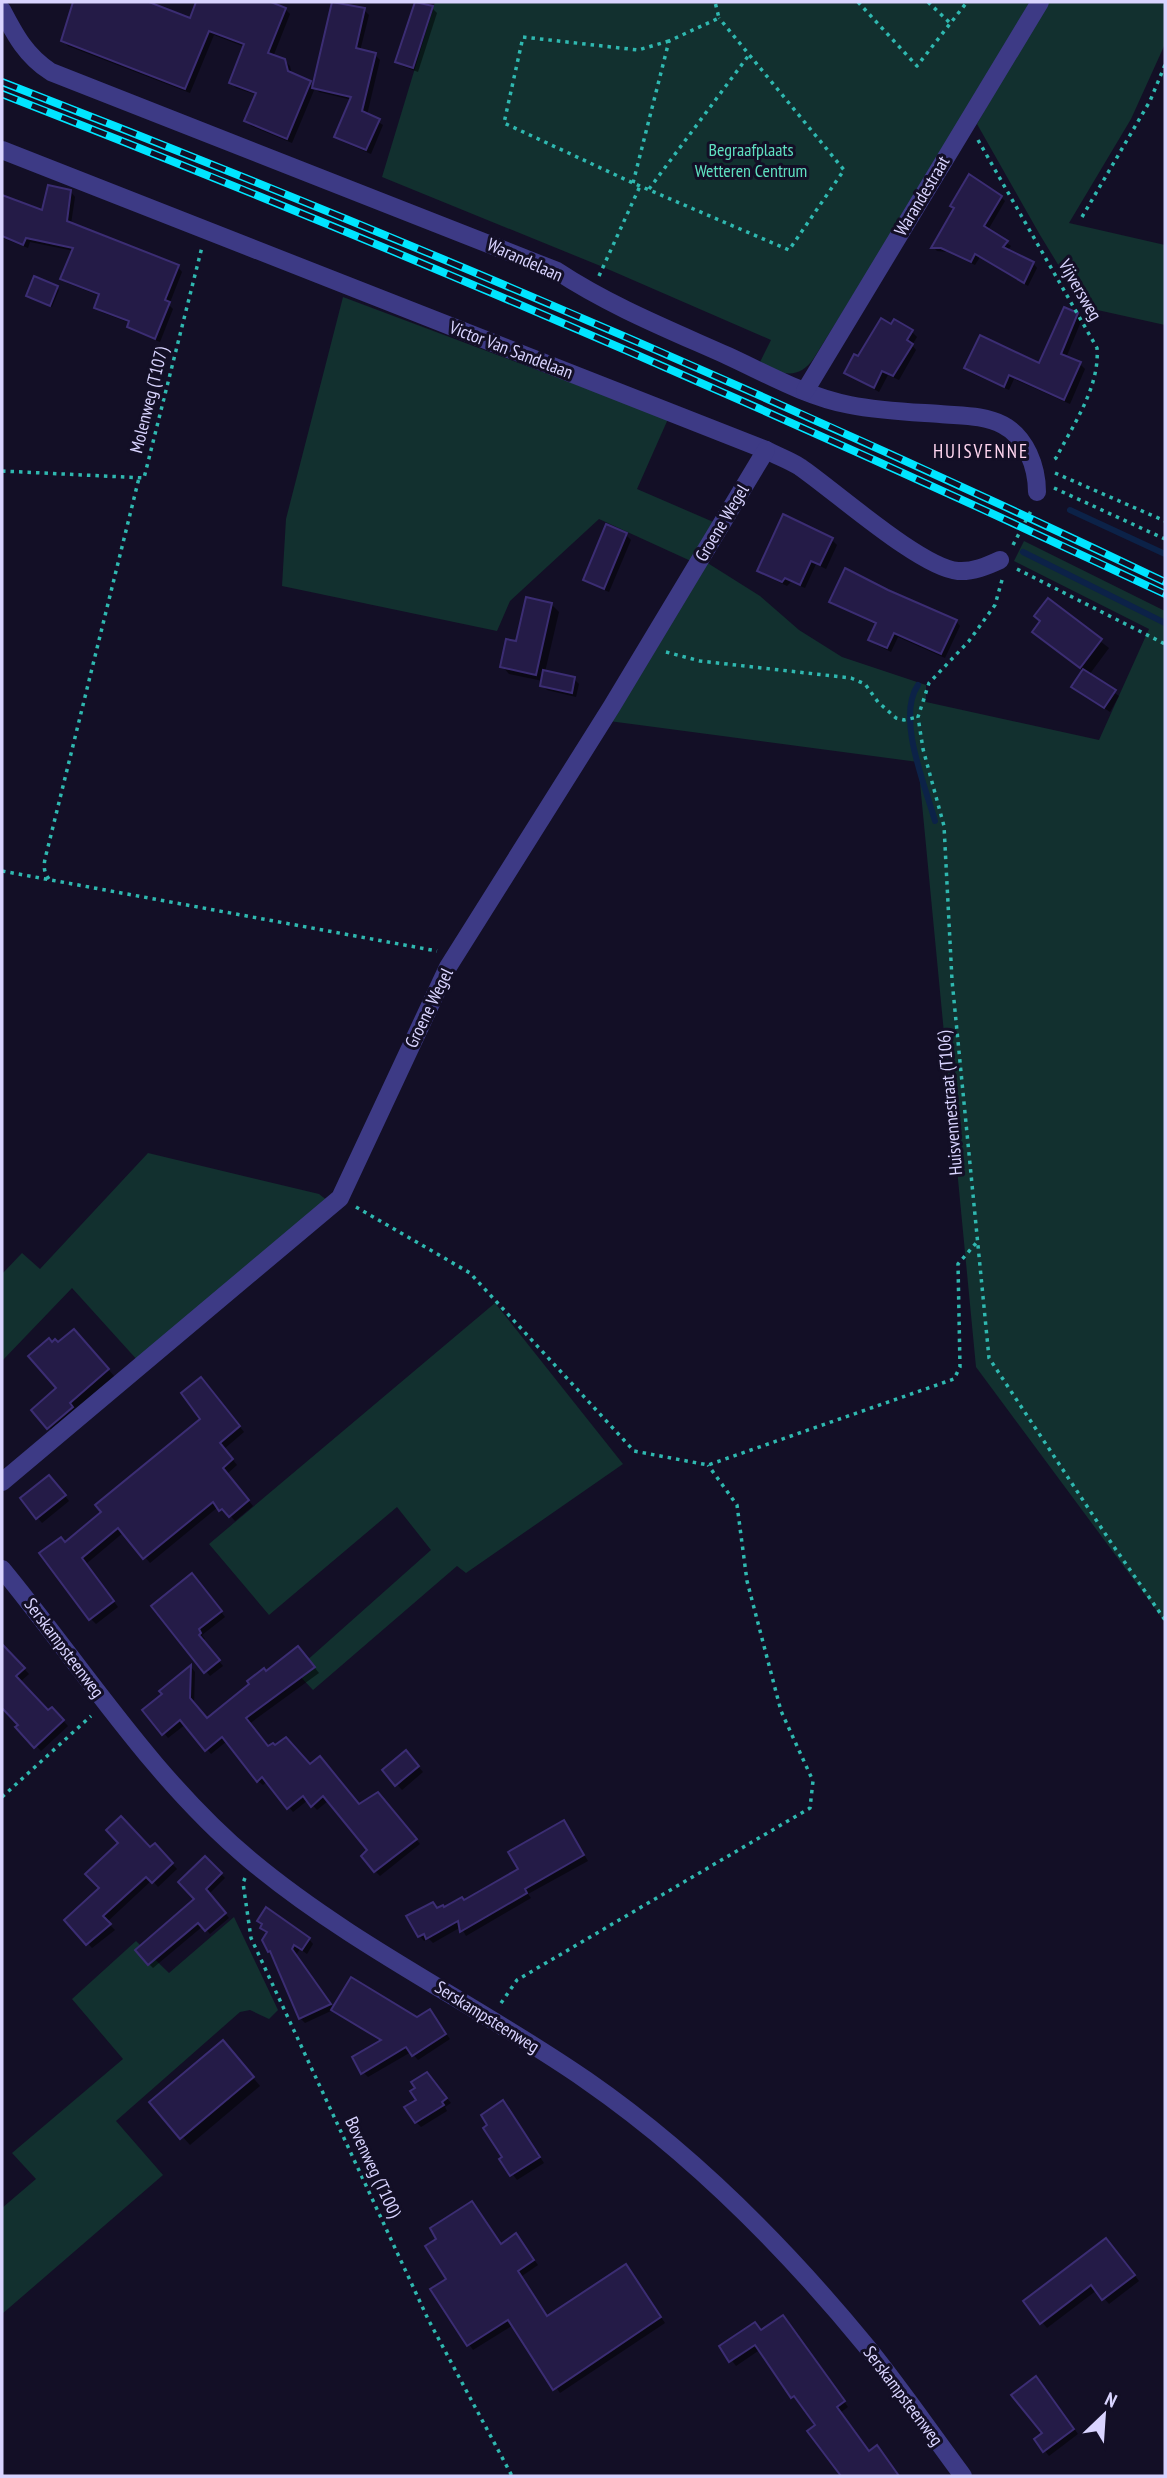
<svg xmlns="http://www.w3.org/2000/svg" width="1167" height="2478" viewBox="0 0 1167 2478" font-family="'PT Sans Narrow',sans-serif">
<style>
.green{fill:#12302f}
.shadow{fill:#0007}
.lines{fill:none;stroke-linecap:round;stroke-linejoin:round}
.stream{stroke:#0c2248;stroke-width:6}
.building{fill:#241b47;stroke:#3b2d73;stroke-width:2}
.path{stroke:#2fb8b0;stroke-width:3.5;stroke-dasharray:3.5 5;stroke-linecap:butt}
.minor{stroke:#3d3a85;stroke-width:18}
.rail-casing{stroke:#00e5ff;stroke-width:8}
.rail{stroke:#130f26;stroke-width:5;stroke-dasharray:16;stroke-linecap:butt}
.labels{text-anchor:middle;stroke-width:6;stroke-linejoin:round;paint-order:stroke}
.park-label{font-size:18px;fill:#5fe0c0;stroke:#130f26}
.street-label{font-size:18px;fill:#d9d4ff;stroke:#130f26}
.neighbourhood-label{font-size:19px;letter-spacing:2px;fill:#ffd6f0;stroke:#130f26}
</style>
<rect width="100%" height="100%" fill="#130f26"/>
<g class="green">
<path d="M435 2H1035L814 358C798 381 782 374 759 364L771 340 603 267 382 177Z"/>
<path d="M1048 2H1165V44L1131 119 1069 223 1165 245V325L1084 307 1040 235 977 124 1034 22Z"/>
<path d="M343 297 668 419 637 489 718 524 693 562 599 519 510 601 497 631 282 586 286 519Z"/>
<path d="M1024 541 1165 611V1622L976 1367 918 762 609 721 706 562 760 596 799 630 842 657 926 685V702L1099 740 1149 629 1014 561Z"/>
<path d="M148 1153 319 1194 328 1201 139 1362 72 1288 2 1361V1274L22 1253 40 1269Z"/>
<path d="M495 1303 623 1464 466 1573 457 1566 313 1690 295 1671 431 1550 397 1507 269 1615 209 1544Z"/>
<path d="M234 1917 278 2010 269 2019 250 2010 240 2012 116 2121 163 2175 2 2314V2208L36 2179 12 2153 123 2059 72 1999 136 1941 169 1973Z"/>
</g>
<g class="shadow">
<path d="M75 2H144L191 20 198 2H267L285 9 290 14 273 57 285 61 290 66 292 75 314 87 364 10 369 15 360 51 375 55 380 60 367 115 383 125 371 154 341 141 336 136 352 100 319 92 315 88 292 143 251 126 246 121 257 95 236 88 231 83 245 47 214 35 190 93 68 46 63 41Z"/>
<path d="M432 8 437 13 418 72 402 66 397 61Z"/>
<path d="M71 192 75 197 71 224 178 267 182 272 169 305 173 309 160 342 134 331 129 326 130 323 101 312 96 307 100 296 67 283 62 279 74 251 30 242 28 248 2 238V197L44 213Z"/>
<path d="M1001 197 1005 201 988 230 1011 246 1007 251 1033 263 1037 268 1028 286 980 257 975 265 947 252 937 251 933 247Z"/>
<path d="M57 288 59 290 52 307 30 297Z"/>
<path d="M1077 314 1082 319 1066 358 1080 364 1085 369 1070 404 1014 379 1009 390 971 373 966 368 1040 365Z"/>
<path d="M892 326 912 332 917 337 912 345 916 350 899 380 888 375 879 392 846 373Z"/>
<path d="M626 535 631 540 609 592 590 584 585 579Z"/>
<path d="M832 540 837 545 826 569 816 564 805 588 791 582 787 586 764 575 759 571Z"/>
<path d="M887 591 956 621 960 626 945 658 898 637 891 652 875 644 871 640 877 625 836 606 831 602Z"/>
<path d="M1048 601 1109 648 1089 675 1119 696 1110 712 1073 687 1083 671 1034 632 1042 622Z"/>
<path d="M551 604 559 612 545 672 574 679 579 684 576 697 547 690 542 685 543 681 509 674 502 666 517 643Z"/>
<path d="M81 1339 115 1377 56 1435 33 1410 58 1388 52 1344Z"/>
<path d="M207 1384 244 1432 224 1449 237 1465 227 1474 253 1506 235 1521 228 1513 226 1515 218 1507 150 1563 124 1532 86 1564 118 1607 96 1624 90 1618 65 1544 104 1512 203 1419Z"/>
<path d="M54 1482 69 1501 42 1523 22 1499Z"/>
<path d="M196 1580 225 1617 202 1635 205 1639 202 1641 223 1666 210 1676 153 1607Z"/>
<path d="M2 1646 29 1674 20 1682 48 1712 52 1709 68 1726 41 1751 18 1727 20 1725 4 1700 2 1701Z"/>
<path d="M303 1653 319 1673 249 1724 269 1748 310 1766 360 1806 382 1799 420 1844 380 1876 375 1871 369 1851 328 1801 317 1810 308 1800 293 1812 268 1781 263 1785 258 1781 227 1741 211 1754 186 1724 168 1738 164 1733V1694L162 1691 191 1667 195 1672 194 1705 207 1720 266 1673Z"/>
<path d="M410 1757 423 1772 402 1790 384 1770Z"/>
<path d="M564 1822 588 1861 528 1894 531 1898 466 1936 461 1927 433 1943 429 1939 424 1941 419 1935 438 1910 464 1902 520 1869Z"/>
<path d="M121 1843 150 1849 154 1845 177 1869 158 1887 152 1880 107 1922 115 1930 92 1948 67 1921 101 1889Z"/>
<path d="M205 1858 225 1878 209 1894 229 1918 210 1934 203 1926 153 1968 149 1964 197 1899Z"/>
<path d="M262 1927 309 1939 313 1944 307 1954 300 1949 296 1955 334 2009 417 2019 430 2011 450 2039 418 2060 411 2052 368 2077 363 2072 383 2042 333 2010 305 2023 300 2018 269 1951V1933Z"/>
<path d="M230 2050 260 2086 190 2145 152 2102Z"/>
<path d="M431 2079 451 2103 445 2107 447 2111 421 2127 416 2122 418 2101Z"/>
<path d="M503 2102 544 2163 517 2180 502 2160 504 2158Z"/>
<path d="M516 2235 538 2265 522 2276 548 2317 630 2271 665 2323 560 2393 513 2325 473 2350 432 2290Z"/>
<path d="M1111 2245 1139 2281 1109 2304 1097 2290 1047 2328 1025 2301Z"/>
<path d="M787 2322 848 2407 840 2413 870 2453 882 2452 899 2476H841L818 2425 799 2400 793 2396 761 2349 736 2366 721 2346Z"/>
<path d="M1041 2383 1078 2434 1049 2456 1045 2451Z"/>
</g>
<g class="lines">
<g class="stream">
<path d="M1070 510 1165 554"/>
<path d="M1023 552 1165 623"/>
<path d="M918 685C896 717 925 785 935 821"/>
</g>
</g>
<g class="building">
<path d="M73 2H149L190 18 196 2H271L286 8 268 53 285 59 288 71 311 81 287 139 244 121 256 93 229 83 244 44 209 31 185 89 61 41Z"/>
<path d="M332 2 365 8 356 48 376 53 362 111 380 119 366 150 334 137 351 97 312 88Z"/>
<path d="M415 2 433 6 413 68 395 62Z"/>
<path d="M969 174 1002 196 984 226 1008 241 1003 247 1034 262 1024 283 975 254 971 262 941 248H931L954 208 950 206Z"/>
<path d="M48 185 71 190 67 221 179 265 165 300 170 302 155 339 127 327 129 321 94 308 99 294 60 279 73 248 26 238 23 245 2 236V195L42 210Z"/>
<path d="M34 276 58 286 50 306 26 296Z"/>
<path d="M1064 307 1078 313 1061 354 1081 362 1064 400 1009 375 1004 387 964 368 980 335 1039 363Z"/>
<path d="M881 318 891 324 894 319 913 330 907 340 913 344 893 376 882 371 874 388 844 373 854 354 858 356Z"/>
<path d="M783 514 833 538 820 565 811 561 800 585 785 578 782 582 757 571Z"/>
<path d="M606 524 627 533 604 589 583 580Z"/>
<path d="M845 568 888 590 957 620 941 654 894 633 887 648 868 640 876 623 829 602Z"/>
<path d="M526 597 552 603 536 675 500 667 506 639 516 641Z"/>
<path d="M1048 598 1102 639 1080 668 1032 632 1040 621 1034 616Z"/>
<path d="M1083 669 1116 690 1104 708 1071 687Z"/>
<path d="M543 670 575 677 572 693 540 686Z"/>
<path d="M74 1329 109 1369 70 1403 73 1407 47 1429 31 1410 56 1388 28 1356 49 1338 52 1342 55 1339 58 1342Z"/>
<path d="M201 1377 240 1426 220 1443 233 1459 223 1468 249 1500 229 1517 222 1509 219 1511 213 1502 143 1559 118 1528 82 1558 114 1601 89 1620 39 1553 61 1537 65 1542 101 1512 95 1505 200 1419 181 1393Z"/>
<path d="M49 1475 66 1495 36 1519 20 1498Z"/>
<path d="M192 1573 222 1611 199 1629 201 1633 199 1635 220 1660 204 1673 151 1606Z"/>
<path d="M2 1644 25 1668 16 1676 48 1710 52 1707 64 1720 34 1748 15 1727 18 1725 2 1708Z"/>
<path d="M298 1646 315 1667 246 1718 268 1746 273 1743 275 1745 286 1737 310 1764 320 1756 359 1804 378 1792 417 1839 374 1872 361 1856 367 1850 323 1796 311 1807 303 1796 287 1809 262 1777 257 1782 222 1737 205 1751 180 1720 162 1735 142 1710 162 1694 159 1691 191 1665 190 1698 207 1718 249 1684 247 1681 264 1668 266 1671Z"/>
<path d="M406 1750 419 1766 395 1786 382 1770Z"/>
<path d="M121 1816 150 1847 155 1843 173 1863 152 1883 146 1877 103 1916 111 1924 86 1945 64 1920 99 1888 85 1874 118 1843 106 1830Z"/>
<path d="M564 1820 584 1855 525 1889 527 1893 460 1932 458 1921 426 1939 424 1934 418 1937 406 1916 433 1902 437 1908 443 1905 444 1907 462 1897 464 1900 518 1869 508 1852Z"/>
<path d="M205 1856 222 1873 206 1889 226 1913 205 1931 198 1923 148 1965 135 1950 194 1899 178 1882Z"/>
<path d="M266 1907 310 1938 302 1950 294 1945 292 1949 331 2004 299 2019 270 1951 268 1952 262 1940 267 1932 260 1928 262 1924 257 1921Z"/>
<path d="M351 1977 417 2017 430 2009 446 2034 412 2056 406 2047 361 2074 352 2057 381 2040 331 2010Z"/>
<path d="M223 2040 254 2077 180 2139 149 2102Z"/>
<path d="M427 2072 447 2098 442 2102 444 2105 415 2123 404 2107 416 2100 410 2091 415 2088 411 2082Z"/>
<path d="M503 2100 540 2157 510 2176 499 2159 502 2157 483 2128 487 2125 481 2115Z"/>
<path d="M472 2201 501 2244 516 2233 534 2260 518 2271 547 2316 626 2264 661 2317 553 2390 508 2320 467 2346 430 2289 446 2279 425 2246 436 2239 430 2228Z"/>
<path d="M1106 2238 1135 2275 1102 2300 1091 2285 1040 2324 1023 2301Z"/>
<path d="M783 2315 845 2401 837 2407 869 2451 877 2445 899 2476H841L807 2431 815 2425 794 2396 791 2398 755 2345 729 2362 719 2346 755 2322 761 2330Z"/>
<path d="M1036 2376 1074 2429 1043 2452 1034 2439 1042 2433 1011 2395Z"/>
</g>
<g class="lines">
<g class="path">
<path d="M858 2 917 66 967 2"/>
<path d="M928 2 950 23"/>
<path d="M669 41 638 50 523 37 504 123 633 183 789 250 844 170 719 18"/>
<path d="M978 140 1097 348C1100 387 1073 425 1056 458L1052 461"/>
<path d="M633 183 669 41 719 18 715 2"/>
<path d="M649 189 749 55"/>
<path d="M1082 217 1150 101 1165 65"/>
<path d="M599 276 640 186"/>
<path d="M2 471 144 478 202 247"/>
<path d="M1055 473 1165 521"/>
<path d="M1054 488 1165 539"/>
<path d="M1013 545 1032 509"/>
<path d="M1017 569 1165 644"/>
<path d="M1002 580 995 605 969 641 929 683 918 717 923 749 944 826 952 980 989 1358 1112 1544 1165 1620"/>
<path d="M666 652 700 661 851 678 865 684 878 702 896 718 904 720 918 717"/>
<path d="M2 871 437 951"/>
<path d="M49 879C42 870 44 862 47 851L139 478"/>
<path d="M356 1207 470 1273 634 1451 708 1465 954 1379 960 1367 958 1264 977 1242"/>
<path d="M2 1797 91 1716"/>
<path d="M245 1878 243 1883 251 1938 428 2319 512 2476"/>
<path d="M501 2003 517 1980 810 1808 813 1781 781 1711 747 1581 737 1505 708 1465"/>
</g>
<g class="minor">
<path d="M2 10C15 35 26 56 51 72L557 271C610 306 670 330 728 356 767 374 807 397 850 405 880 411 910 412 940 414 961 416 984 415 1003 425 1026 437 1037 467 1037 492"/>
<path d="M2 150 766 450C777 456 789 460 800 467 835 491 921 568 958 571 973 572 987 566 1000 560"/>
<path d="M805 391 1040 2"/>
<path d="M2 1482 340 1198 448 967 612 706 766 450"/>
<path d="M2 1569C82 1666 152 1778 250 1860 353 1946 476 2004 586 2080 693 2154 785 2247 867 2347 901 2389 931 2433 963 2476"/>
</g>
<g class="rail-casing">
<g id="rail">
<path d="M2 82C396 234 784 400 1165 582"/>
<path d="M2 94C396 247 783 414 1165 594"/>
</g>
</g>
<use href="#rail" class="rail"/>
</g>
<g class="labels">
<g class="park-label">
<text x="751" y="156">Begraafplaats<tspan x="751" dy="21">Wetteren Centrum</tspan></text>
</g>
<g class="street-label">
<text transform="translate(922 196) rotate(-59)" y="6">Warandestraat</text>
<text transform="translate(525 260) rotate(24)" y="6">Warandelaan</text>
<text transform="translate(1080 290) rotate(60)" y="6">Vijversweg</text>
<text transform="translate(511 350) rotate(21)" y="6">Victor Van Sandelaan</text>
<text transform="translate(149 400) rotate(-76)" y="6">Molenweg (T107)</text>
<text transform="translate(722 523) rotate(-59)" y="6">Groene Wegel</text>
<text transform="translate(429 1008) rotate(-64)" y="6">Groene Wegel</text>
<text transform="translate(950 1103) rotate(-95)" y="6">Huisvennestraat (T106)</text>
<text transform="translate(64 1648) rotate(53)" y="6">Serskampsteenweg</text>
<text transform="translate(487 2017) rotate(32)" y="6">Serskampsteenweg</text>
<text transform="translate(373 2167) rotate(65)" y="6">Bovenweg (T100)</text>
<text transform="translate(903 2396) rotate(53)" y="6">Serskampsteenweg</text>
</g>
<g class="neighbourhood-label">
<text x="981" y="458">HUISVENNE</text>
</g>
</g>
<rect width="1167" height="2478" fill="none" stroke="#d9d4ff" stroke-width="7"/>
<g transform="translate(1104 2415) rotate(25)" stroke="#130f26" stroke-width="5" paint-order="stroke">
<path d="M0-5L12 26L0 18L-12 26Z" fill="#d9d4ff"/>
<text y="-10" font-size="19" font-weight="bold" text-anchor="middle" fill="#d9d4ff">N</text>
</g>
</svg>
